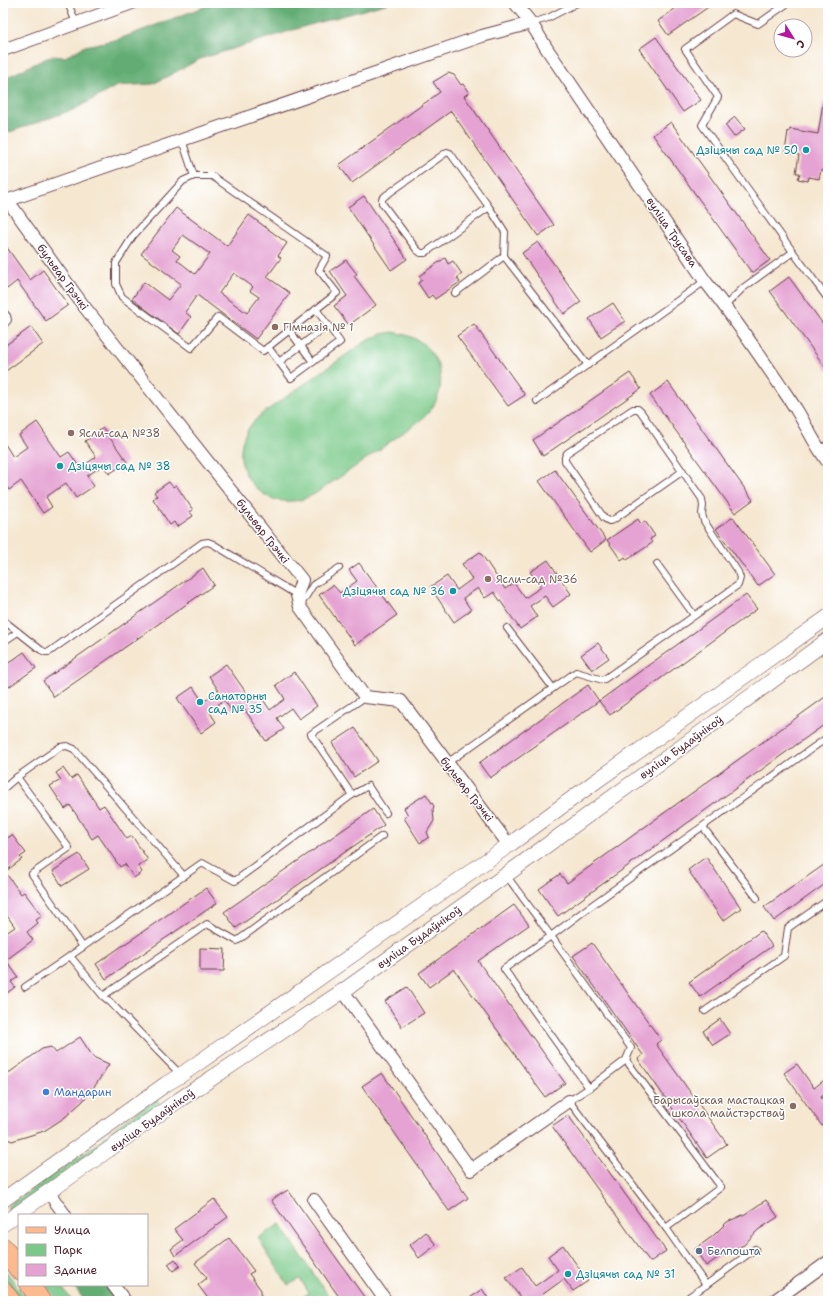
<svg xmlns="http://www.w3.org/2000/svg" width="831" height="1304" viewBox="0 0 831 1304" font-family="'Shantell Sans',sans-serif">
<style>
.green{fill:#7ac989;stroke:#62745a}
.forest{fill:#63ad75;stroke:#566650}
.building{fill:#e5a3d3;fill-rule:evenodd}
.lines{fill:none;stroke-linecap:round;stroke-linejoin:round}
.service-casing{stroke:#643d44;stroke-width:8}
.minor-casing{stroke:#643d44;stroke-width:14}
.tertiary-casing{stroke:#643d44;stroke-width:16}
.primary-casing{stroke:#643d44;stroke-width:20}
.service{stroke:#fff;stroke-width:6}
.minor{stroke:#fff;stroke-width:12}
.tertiary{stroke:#fff;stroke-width:15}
.primary{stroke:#fcba8e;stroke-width:19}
.culture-dot{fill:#0f9aa8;stroke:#fff;stroke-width:1.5}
.education-dot{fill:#8d6e63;stroke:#fff;stroke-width:1.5}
.shop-dot{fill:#3f7fe0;stroke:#fff;stroke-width:1.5}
.service-dot{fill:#5c6f8a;stroke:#fff;stroke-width:1.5}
.labels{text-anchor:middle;stroke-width:3;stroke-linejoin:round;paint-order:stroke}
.culture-label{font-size:11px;fill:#0d838f;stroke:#fff;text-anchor:start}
.street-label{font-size:11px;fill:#4a1f2b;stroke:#fff}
.education-label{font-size:11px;fill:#785e54;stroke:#fff;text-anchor:start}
.shop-label{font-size:11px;fill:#366cbe;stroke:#fff;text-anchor:start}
.service-label{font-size:11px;fill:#4e5e75;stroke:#fff;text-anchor:start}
</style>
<rect width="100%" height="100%" fill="#fff"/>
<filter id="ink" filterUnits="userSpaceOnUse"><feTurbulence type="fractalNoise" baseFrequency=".025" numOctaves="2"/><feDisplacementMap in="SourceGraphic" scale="8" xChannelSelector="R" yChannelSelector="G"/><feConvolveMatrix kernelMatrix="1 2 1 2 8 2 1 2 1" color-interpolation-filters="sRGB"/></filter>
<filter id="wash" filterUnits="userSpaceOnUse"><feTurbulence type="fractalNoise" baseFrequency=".012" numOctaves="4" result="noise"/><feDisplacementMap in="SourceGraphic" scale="16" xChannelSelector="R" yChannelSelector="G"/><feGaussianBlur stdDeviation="0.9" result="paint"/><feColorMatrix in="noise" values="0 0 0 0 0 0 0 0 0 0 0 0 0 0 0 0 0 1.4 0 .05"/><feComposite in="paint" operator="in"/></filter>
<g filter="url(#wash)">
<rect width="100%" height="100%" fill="#f5e7d0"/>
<g class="green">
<path d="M393 332C412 335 426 342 435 359 445 376 441 399 428 413 421 421 410 427 401 434 373 455 343 475 313 495 306 498 300 501 293 501 259 505 231 469 244 437 248 426 255 420 263 413L363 343 381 334Z"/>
<path d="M155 1100 158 1101 160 1105 13 1209H8V1206L97 1144 112 1130Z"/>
<path d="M280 1224 332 1301H301L300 1298 309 1293 300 1279 288 1285 258 1238Z"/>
<path d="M3 1267 28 1301H20L3 1277Z"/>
<path d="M47 1285H61L72 1301H58Z"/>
</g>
<g class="forest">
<path d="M214 3H389L306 26 200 59 153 84 117 86 75 109 7 133 3 130V79L51 56 65 57 85 46 119 39Z"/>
<path d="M73 1285H107L118 1301H85Z"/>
</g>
<g id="blocks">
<g class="building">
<path d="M683 3H714L668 35 658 21Z"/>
<path d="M656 37 701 100 683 112 639 49Z"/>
<path d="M448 73 454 75 461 85 463 84 469 93 464 96 554 225 538 236 451 111 352 183 339 165 440 92 433 82Z"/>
<path d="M823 103H828V171L821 170 819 179 809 177 808 181 798 179 800 173H796L799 155 785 152 788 131 789 132 790 129 818 134Z"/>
<path d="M735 117 745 129 734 137 725 125Z"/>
<path d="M671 122 770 260 752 273 653 135Z"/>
<path d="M364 196 407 259 391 270 348 207Z"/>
<path d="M176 208 227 246 249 215 287 243 278 256 281 258 267 277 290 293 256 339 197 295 185 312 191 317 179 334 132 299 144 282 168 300 181 284 141 254ZM183 235 210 254 195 274 177 260 180 256 172 250ZM234 273 253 287 250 291 259 297 247 313 219 293Z"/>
<path d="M3 242 30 280 43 270 68 305 46 321 17 281 7 289 3 283Z"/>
<path d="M538 242 581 302 564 314 522 253Z"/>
<path d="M445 258 448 264 453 261 462 274 457 278 460 282 435 299 432 295 428 298 418 283 422 280 419 276Z"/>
<path d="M346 260 357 274 354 276 376 305 349 325 334 306 347 296 330 271Z"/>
<path d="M789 277 828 331V371L770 291Z"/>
<path d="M613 303 625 321 601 337 589 319Z"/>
<path d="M474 324 525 395 508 406 457 336Z"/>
<path d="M31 327 43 344 3 373V347Z"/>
<path d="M630 373 641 389 543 456 533 440Z"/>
<path d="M668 382 753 500 735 513 650 395Z"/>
<path d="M37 422 61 457 69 452 80 468 96 457 85 441 103 428 127 462 109 474 103 465 87 476 94 486 76 498 66 483 46 497 52 507 43 513 21 481 9 490 3 481V441L13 457 27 447 19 435Z"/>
<path d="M555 470 606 540 590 552 539 481Z"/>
<path d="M169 482 173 487 176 485 193 510 190 512 193 516 177 527 174 522 170 525 153 499 157 496 154 492Z"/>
<path d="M733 517 775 574 758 586 716 529Z"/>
<path d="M638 519 641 524 645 521 655 536 650 539 652 543 627 560 625 557 621 560 607 540Z"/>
<path d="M480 552 505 589 514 583 525 598 541 587 530 572 548 560 571 594 553 607 545 596 530 606 537 617 520 629 494 592 485 598 478 588 463 598 471 610 454 622 430 587 447 576 457 590 472 579 462 564Z"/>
<path d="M359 563 397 615 355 645 319 595 333 585 340 593 357 581 349 570Z"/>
<path d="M203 568 214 585 54 697 43 681Z"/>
<path d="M746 595 757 609 610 715 599 701Z"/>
<path d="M598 643 609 658 592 670 581 655Z"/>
<path d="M24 652 36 668 3 691V667Z"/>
<path d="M226 664 252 701 260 695 270 710 285 699 276 685 294 672 317 706 299 719 291 708 277 718 284 729 266 741 241 704 231 710 224 700 209 711 216 722 201 733 177 698 193 687 203 702 219 691 209 676Z"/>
<path d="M588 685 599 701 490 778 479 763Z"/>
<path d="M828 695V722L558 916 539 889 560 874 567 883Z"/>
<path d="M355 728 378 761 354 777 332 743Z"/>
<path d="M63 768 71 779 77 775 99 808 104 805 127 839 132 836 148 860 138 866 142 872 134 878 125 864 120 867 98 835 92 839 70 805 65 809 50 786 61 780 56 773Z"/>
<path d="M426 794 434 806 433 809 434 821 427 832 429 837 420 843 404 818 408 815 404 808Z"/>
<path d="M373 809 384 825 236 928 224 912Z"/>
<path d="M12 835 26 853 20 857 22 859 5 872 21 894 24 892 42 916 36 920 38 923 27 932 33 940 6 960 18 977 11 982 15 987 3 996V935L15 927 3 910V841Z"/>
<path d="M79 854 89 869 62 886 53 871Z"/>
<path d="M706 857 741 908 723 921 688 870Z"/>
<path d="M828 862V882L774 921 764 907Z"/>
<path d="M206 888 217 903 106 979 96 964Z"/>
<path d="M514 905 529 925 478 961 565 1083 545 1097 454 969 429 987 419 973Z"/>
<path d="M761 931 772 946 700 997 689 982Z"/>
<path d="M592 943 661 1040 656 1044 727 1144 707 1158 638 1059 643 1055 573 956Z"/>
<path d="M200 948 225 949 224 971H200Z"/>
<path d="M407 987 424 1013 402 1027 385 1001Z"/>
<path d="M720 1019 730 1034 713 1045 703 1031Z"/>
<path d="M80 1037 93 1057 109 1064 97 1083 82 1102 64 1118 44 1131 12 1141 3 1137V1074L10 1072 42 1049 51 1047 56 1053Z"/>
<path d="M797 1064 814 1088 828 1077V1092L821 1097 828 1108V1122L822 1126 784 1073Z"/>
<path d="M382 1073 468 1198 449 1211 362 1086Z"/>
<path d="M568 1115 666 1251 650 1262 552 1126Z"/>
<path d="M288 1190 367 1301H342L271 1200Z"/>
<path d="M214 1199 228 1217 175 1256 171 1249 183 1240 174 1229Z"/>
<path d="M766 1200 778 1217 758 1230 744 1245 725 1253 706 1266 695 1249 713 1236 727 1222 745 1214Z"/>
<path d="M426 1232 436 1245 419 1258 410 1245Z"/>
<path d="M229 1238 254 1271 249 1274 261 1290V1301H210L198 1285 207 1278 195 1263Z"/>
<path d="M563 1245 588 1281 573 1291 564 1279 542 1295 546 1301H523L506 1278 522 1267 535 1286 558 1270 548 1256Z"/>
<path d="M175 1259 180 1266 173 1271 168 1264Z"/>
<path d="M482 1289 490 1301H466Z"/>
</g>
</g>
</g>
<g filter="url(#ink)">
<use href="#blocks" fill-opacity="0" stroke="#643d44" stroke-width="1"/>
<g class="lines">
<g class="service-casing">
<g id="service">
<path d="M68 3 76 23"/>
<path d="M788 3 758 24 733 14 685 49 718 97 702 125 793 252 828 299"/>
<path d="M531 23 548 18 577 3"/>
<path d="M182 140 194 176H212L327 256 319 270 337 293 263 351 218 317 191 348 122 297 116 284V263L133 236 183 181 194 176"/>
<path d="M489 207 425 253H421L417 250 382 203V199L385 196 447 152 450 153 489 207 505 232 504 256 588 365"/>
<path d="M455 293 504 256"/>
<path d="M725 306 743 288 793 252"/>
<path d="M3 311 7 316 8 320 3 326"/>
<path d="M289 330 313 362"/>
<path d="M268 347 291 378 340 342 316 309"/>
<path d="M279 362 328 325"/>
<path d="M537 401 705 281"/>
<path d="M819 451 828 444"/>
<path d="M657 564 694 615"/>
<path d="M300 606 313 585 339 568"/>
<path d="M3 620 41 650 45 652H49L202 543 208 542 213 544 297 595"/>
<path d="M507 628 553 688"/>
<path d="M3 642 18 632"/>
<path d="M447 763 576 672 603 680 738 585 740 578 738 572 704 521 702 514 703 506 702 499 641 412 638 409H633L567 453 565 457V461L604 518 609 521 613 520 683 471"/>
<path d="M17 777 69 848 32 874 83 947"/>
<path d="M3 789 17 777 60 747 67 746 74 749 184 876"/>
<path d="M352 795 368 786 386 813"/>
<path d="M703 827 757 898"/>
<path d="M506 875 551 936 588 908 828 737"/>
<path d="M25 987 70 956"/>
<path d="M103 996 207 924 237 941 382 836"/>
<path d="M705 1011 784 956 788 928 828 900"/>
<path d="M626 1060 589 1088 504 969 551 936 631 1048 626 1060 721 1187 666 1228"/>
<path d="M181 1075 110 1002 103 996 70 956 202 863 235 881 352 795 311 734 365 697"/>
<path d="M589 1088 569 1101 666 1228 706 1285 755 1249"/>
<path d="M683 1301 706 1285"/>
</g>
</g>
<g class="minor-casing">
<g id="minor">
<path d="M515 3 531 23 547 49 705 281C738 322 767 366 796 409 807 427 815 445 828 462"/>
<path d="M3 50 132 3"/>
<path d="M8 201 83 305 302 580 297 595 300 607 365 697 401 701 509 845"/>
<path d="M3 202 482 36 531 23"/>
<path d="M343 991 471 1170 569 1101"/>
<path d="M49 1193 65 1215"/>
<path d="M314 1200 386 1301"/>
<path d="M113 1285 125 1301"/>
<path d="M774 1301 828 1262"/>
</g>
</g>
<g class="tertiary-casing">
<g id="tertiary">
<path d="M3 1200 166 1084 181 1075 509 845 592 784 828 617"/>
<path d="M3 1224 179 1100 343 991 506 875 828 640"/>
</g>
</g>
<g class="primary-casing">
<g id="primary">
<path d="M3 1247 19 1270"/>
<path d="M30 1285 41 1301"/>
<path d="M3 1291 11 1301"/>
</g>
</g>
<use href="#service" class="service"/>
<use href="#minor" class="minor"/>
<use href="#tertiary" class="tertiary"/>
<use href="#primary" class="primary"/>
</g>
</g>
<g class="culture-dot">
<circle cx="806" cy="150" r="4"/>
<circle cx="60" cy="466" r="4"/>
<circle cx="453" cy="591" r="4"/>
<circle cx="200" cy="702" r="4"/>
<circle cx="568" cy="1274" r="4"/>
</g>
<g class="education-dot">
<circle cx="275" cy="327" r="4"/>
<circle cx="71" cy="433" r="4"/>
<circle cx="488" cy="579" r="4"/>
<circle cx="793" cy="1106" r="4"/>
</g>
<circle class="shop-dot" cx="46" cy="1092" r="4"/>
<circle class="service-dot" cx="699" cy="1251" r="4"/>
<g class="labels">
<g class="culture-label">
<text x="798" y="154" text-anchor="end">Дзіцячы сад № 50</text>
<text x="68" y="470">Дзіцячы сад № 38</text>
<text x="445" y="595" text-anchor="end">Дзіцячы сад № 36</text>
<text x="208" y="700">Санаторны<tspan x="208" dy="13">сад № 35</tspan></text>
<text x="576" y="1278">Дзіцячы сад № 31</text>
</g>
<g class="street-label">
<text transform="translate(672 232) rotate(56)" y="4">вуліца Трусава</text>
<text transform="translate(63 277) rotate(54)" y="4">бульвар Грэчкі</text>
<text transform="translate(263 531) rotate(52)" y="4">бульвар Грэчкі</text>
<text transform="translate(681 747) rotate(-36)" y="4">вуліца Будаўнікоў</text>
<text transform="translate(467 789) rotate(52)" y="4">бульвар Грэчкі</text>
<text transform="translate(419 937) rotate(-35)" y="4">вуліца Будаўнікоў</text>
<text transform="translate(152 1120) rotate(-35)" y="4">вуліца Будаўнікоў</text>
</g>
<g class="education-label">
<text x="283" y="331">Гімназія № 1</text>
<text x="79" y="437">Ясли-сад №38</text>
<text x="496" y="583">Ясли-сад №36</text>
<text x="785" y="1104" text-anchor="end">Барысаўская мастацкая<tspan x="785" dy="13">школа майстэрстваў</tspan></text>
</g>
<g class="shop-label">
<text x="54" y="1096">Мандарин</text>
</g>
<g class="service-label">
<text x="707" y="1255">Белпошта</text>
</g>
</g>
<rect width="831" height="1304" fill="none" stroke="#fff" stroke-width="16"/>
<rect x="18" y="1214" width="130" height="72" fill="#ffffff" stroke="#b7a5aa"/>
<rect x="26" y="1227" width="20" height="6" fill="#fcba8e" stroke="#b7a5aa"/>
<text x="54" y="1234" font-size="12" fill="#4a1f2b">Улица</text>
<rect x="26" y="1244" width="20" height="12" fill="#7ac989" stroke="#b7a5aa"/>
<text x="54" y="1254" font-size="12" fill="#4a1f2b">Парк</text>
<rect x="26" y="1264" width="20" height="12" fill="#e5a3d3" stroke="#b7a5aa"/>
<text x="54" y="1274" font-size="12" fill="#4a1f2b">Здание</text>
<g transform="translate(793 38) rotate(127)"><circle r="19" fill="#ffffff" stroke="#b7a5aa"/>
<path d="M0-3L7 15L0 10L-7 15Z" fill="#b5179e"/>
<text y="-6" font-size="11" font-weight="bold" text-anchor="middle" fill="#4a1f2b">С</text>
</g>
</svg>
